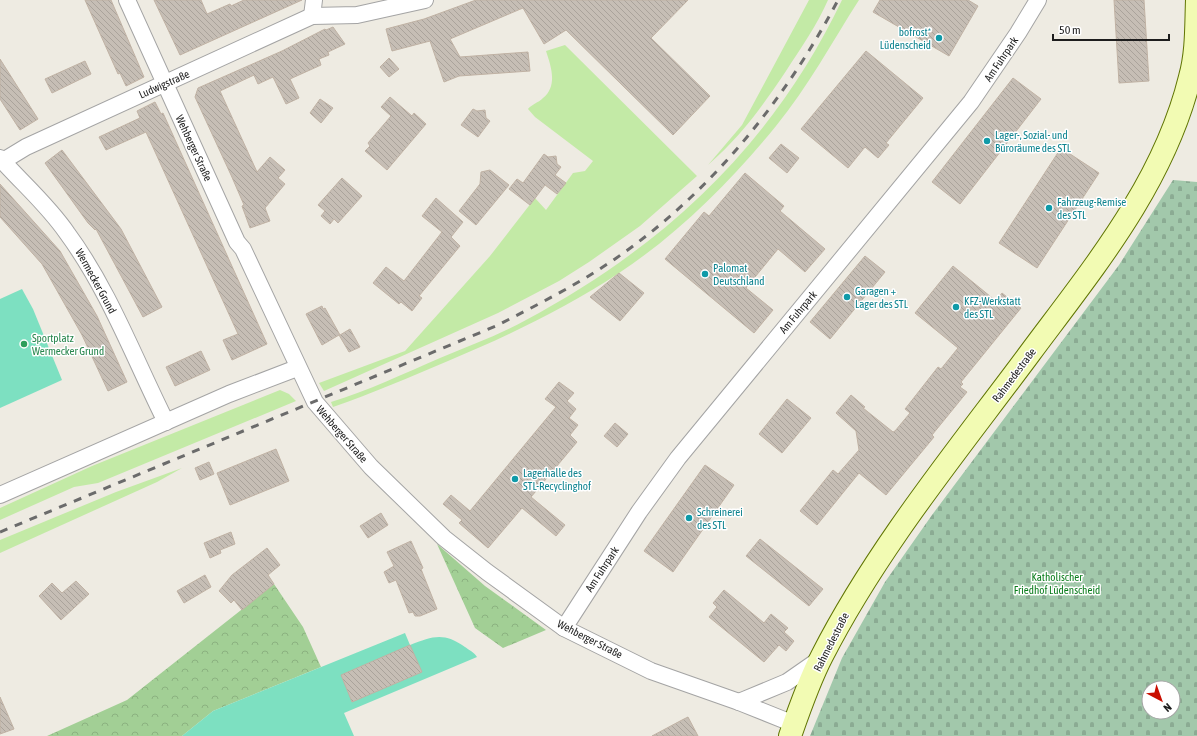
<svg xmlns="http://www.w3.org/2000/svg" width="1197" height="736" viewBox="0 0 1197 736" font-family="'Asap Condensed',sans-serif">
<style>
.grass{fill:#c3eaa6}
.forest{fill:url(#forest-crowns)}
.cemetery{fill:url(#cemetery-stones);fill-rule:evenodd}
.pitch{fill:#7de0c1}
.building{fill:url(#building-back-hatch);stroke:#c0b2a4}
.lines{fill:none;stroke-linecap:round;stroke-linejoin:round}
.minor-casing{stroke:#a4a4a4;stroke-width:18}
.secondary-casing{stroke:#607502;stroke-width:24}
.minor{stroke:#fff;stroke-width:16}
.secondary{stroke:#f2fbb3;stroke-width:22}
.rail{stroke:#6b6b6b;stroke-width:3;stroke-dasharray:8 8;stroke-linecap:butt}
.culture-dot{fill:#0f9aa8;stroke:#fff;stroke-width:1.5}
.leisure-dot{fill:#2e9e5b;stroke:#fff;stroke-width:1.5}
.labels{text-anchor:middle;stroke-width:3;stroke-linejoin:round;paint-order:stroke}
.culture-label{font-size:11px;fill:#0d838f;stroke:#fff;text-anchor:start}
.street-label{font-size:11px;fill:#1d1d1d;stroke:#fff}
.leisure-label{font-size:11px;fill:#27864d;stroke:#fff;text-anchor:start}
.park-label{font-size:11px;fill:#097c1b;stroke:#fff}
</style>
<defs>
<pattern id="forest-crowns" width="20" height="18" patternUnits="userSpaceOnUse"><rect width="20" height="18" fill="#a2cf95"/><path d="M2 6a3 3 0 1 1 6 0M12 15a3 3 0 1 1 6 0" fill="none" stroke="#8bb180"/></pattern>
<pattern id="cemetery-stones" width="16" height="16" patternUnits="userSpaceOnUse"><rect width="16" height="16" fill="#a2c8ab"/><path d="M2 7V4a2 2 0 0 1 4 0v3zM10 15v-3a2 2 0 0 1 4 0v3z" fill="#8bab93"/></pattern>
<pattern id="building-back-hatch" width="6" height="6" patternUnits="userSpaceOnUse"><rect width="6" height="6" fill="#c6beb5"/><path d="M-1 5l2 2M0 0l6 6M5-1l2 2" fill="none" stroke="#aaa39b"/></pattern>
</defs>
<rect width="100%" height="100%" fill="#eeebe2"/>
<g class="grass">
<path d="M809 0H828C817 25 801 48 786 71 761 108 742 135 708 165L742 125Z"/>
<path d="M842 0H859C832 42 808 87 776 126 731 181 678 234 619 273 565 309 507 336 448 361 410 377 373 393 333 407L331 402C368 391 405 373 440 358 469 346 499 335 526 320 666 245 773 144 842 0Z"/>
<path d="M565 45 697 176 640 226 589 262 559 281 498 313 324 391 319 383 405 351 490 256 535 198 546 210 573 173 585 171 593 161 535 117 528 109C532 104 538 103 543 98 558 86 551 66 546 51Z"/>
<path d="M280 390 289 394 296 401 98 483 74 487 0 520V508L92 466Z"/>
<path d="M182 468 157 482 0 553V540L116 492Z"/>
</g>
<g class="forest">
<path d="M437 544 485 586 546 630 503 648 475 628Z"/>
<path d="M274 584 303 627 321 667 213 711 182 736H47L127 700Z"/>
</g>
<path class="cemetery" d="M1173 180 1197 182V736H810L842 658 885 582 932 515 1119 265ZM1149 688H1173V712H1149Z"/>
<g class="pitch">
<path d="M22 289 33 309 62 380 0 408V299Z"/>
<path d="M405 633 410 645C433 636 444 632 465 647 469 650 474 652 477 657L344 713 354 736H182L213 711Z"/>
</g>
<g class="building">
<path d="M85 0H111L144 77 126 86 120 73 118 74Z"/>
<path d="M154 0H201L207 14 230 4 231 6 244 0H302L180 55Z"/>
<path d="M476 0H688L651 38 710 96 673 135 566 30 544 44 523 8 450 39 460 57 528 52 530 71 459 76 444 82 430 41 392 51 386 29 424 19Z"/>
<path d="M880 0H968L978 6 949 56 873 12Z"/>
<path d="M1114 0H1144L1149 81 1119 83Z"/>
<path d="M333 27 345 44 328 52 329 55 319 59 321 65 290 79 299 98 286 104 273 77 258 84 254 75 220 91 257 172 270 157 285 170 278 178 285 184 265 208 270 221 250 228 242 206 244 205 231 175 195 97 198 88 282 51 325 29 326 30Z"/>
<path d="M866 51 923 98 886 143 889 145 878 158 865 147 848 168 801 129Z"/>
<path d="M389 58 399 69 389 77 380 67Z"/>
<path d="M0 59 38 119 20 130 0 99Z"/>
<path d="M85 61 91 74 52 93 45 79Z"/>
<path d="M1013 78 1041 99 960 204 932 182Z"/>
<path d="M390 97 412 116 414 113 426 124 387 170 365 151 370 146 368 143 391 116 381 107Z"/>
<path d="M320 99 333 108 321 123 310 113Z"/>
<path d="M155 102 161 114 163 113 267 344 232 360 223 340 238 334 146 132 106 150 99 137 140 118 137 111Z"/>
<path d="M473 109 477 111 485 110 486 118 490 121 478 137 461 125Z"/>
<path d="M781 144 799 158 787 173 769 158Z"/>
<path d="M1061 148 1099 173 1037 268 999 243Z"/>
<path d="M62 150 121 229 162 307 143 317 96 229 95 230 88 223 45 163Z"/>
<path d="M544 154 548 157 556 156 557 164 561 167 555 175 566 183 557 194 545 185 530 205 509 189 517 179 523 183Z"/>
<path d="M490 170 509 185 476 225 459 211 480 184 481 172Z"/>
<path d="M745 173 784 206 780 211 825 249 805 272 778 249 746 288 773 310 754 333 665 259 704 212 709 216Z"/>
<path d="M342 178 362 196 338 223 334 219 330 224 321 216 325 211 318 205Z"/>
<path d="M0 184 60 251 97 316 127 382 108 391 82 335 42 264 0 217Z"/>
<path d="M436 198 463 222 451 237 460 246 419 296 422 298 412 311 401 302 399 304 373 283 386 267 404 281 442 232 422 216Z"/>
<path d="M865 256 885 272 830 339 810 322Z"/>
<path d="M953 266 996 301 1002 293 1021 308 961 382 963 384 960 387 967 392 932 435 934 437 886 495 859 473 817 525 800 511 833 470 838 474 859 450 856 431 836 413 851 395 865 407 863 408 893 432 895 431 910 413 905 409 909 404 938 367 941 369 958 348 915 313Z"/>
<path d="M619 273 644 293 620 321 590 297Z"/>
<path d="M322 306 323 309 325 308 340 335 350 329 360 347 349 352 339 335 322 345 306 314Z"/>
<path d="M201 351 210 370 175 386 166 367Z"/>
<path d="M559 382 574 393 567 401 576 409 569 418 578 425 570 435 577 442 531 497 565 525 556 536 522 508 488 548 459 523 462 520 443 504 451 495 470 511 556 407 545 399Z"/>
<path d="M787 399 811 418 782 453 759 434Z"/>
<path d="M615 423 628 434 617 447 604 436Z"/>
<path d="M276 449 289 481 230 505 217 473Z"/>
<path d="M209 462 214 474 200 480 195 468Z"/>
<path d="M705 465 734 485 673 572 644 551Z"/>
<path d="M381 513 388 525 368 538 360 526Z"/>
<path d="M231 532 235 544 220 550 221 553 210 558 204 543Z"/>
<path d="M760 539 823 589 809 606 746 556Z"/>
<path d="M411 541 423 568 421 569 437 609 420 616H415L413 612 409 613 396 580 389 583 384 572 394 566 387 552Z"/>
<path d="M267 548 280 565 268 575 274 584 242 610 234 600 231 603 219 591 232 575Z"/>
<path d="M205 575 211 587 184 603 177 591Z"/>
<path d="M76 581 89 594 61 620 39 596 52 583 62 593Z"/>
<path d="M724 590 764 623 771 614 788 628 784 632 794 641 786 651 779 645 764 662 709 617 717 607 713 603Z"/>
<path d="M410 645 422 672 352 702 341 675Z"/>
<path d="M0 697 14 729 0 734Z"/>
<path d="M688 717 698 736H652L682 720Z"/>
</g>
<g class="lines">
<g class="minor-casing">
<g id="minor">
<path d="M127 0 237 242 243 249 315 402 371 467 444 538 487 572 564 628 651 671 739 702 794 724"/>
<path d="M312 16 314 0"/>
<path d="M0 158C22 183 48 205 67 233 109 290 134 358 166 422"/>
<path d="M3 161 26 147 312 16 357 15 425 0"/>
<path d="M0 495 229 394 297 368"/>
<path d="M564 628 639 512 678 458 971 102 1018 33 1038 0"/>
<path d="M739 702 787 682 820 659"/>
</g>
</g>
<g class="secondary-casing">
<path id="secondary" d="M790 736C799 710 809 681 822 656 877 548 958 450 1030 353 1094 267 1164 183 1190 77 1197 52 1196 26 1197 0"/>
</g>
<use href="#minor" class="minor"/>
<use href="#secondary" class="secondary"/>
<path class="rail" d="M0 532 496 326C529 309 563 292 595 272 699 207 781 108 838 0"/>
</g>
<g class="culture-dot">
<circle cx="939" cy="38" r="4"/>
<circle cx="987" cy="141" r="4"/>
<circle cx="1049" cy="208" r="4"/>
<circle cx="705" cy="274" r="4"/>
<circle cx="847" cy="297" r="4"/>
<circle cx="956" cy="307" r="4"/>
<circle cx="515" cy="479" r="4"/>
<circle cx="689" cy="518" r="4"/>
</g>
<circle class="leisure-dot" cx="24" cy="344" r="4"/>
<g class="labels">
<g class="culture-label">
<text x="931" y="36" text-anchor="end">bofrost*<tspan x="931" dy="13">Lüdenscheid</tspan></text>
<text x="995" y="139">Lager-, Sozial- und<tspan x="995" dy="13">Büroräume des STL</tspan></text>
<text x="1057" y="206">Fahrzeug-Remise<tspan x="1057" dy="13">des STL</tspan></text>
<text x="713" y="272">Palomat<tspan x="713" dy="13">Deutschland</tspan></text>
<text x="855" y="295">Garagen +<tspan x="855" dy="13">Lager des STL</tspan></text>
<text x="964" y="305">KFZ-Werkstatt<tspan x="964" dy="13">des STL</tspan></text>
<text x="523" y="477">Lagerhalle des<tspan x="523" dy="13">STL-Recyclinghof</tspan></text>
<text x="697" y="516">Schreinerei<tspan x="697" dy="13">des STL</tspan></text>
</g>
<g class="street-label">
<text transform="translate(1001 59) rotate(-56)" y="4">Am Fuhrpark</text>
<text transform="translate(164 84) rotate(-24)" y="4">Ludwigstraße</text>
<text transform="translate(194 148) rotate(65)" y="4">Wehberger Straße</text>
<text transform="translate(96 281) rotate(61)" y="4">Wermecker Grund</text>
<text transform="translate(798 312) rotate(-50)" y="4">Am Fuhrpark</text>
<text transform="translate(1014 375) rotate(-53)" y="4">Rahmedestraße</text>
<text transform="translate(342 434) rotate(49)" y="4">Wehberger Straße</text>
<text transform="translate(602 569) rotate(-57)" y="4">Am Fuhrpark</text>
<text transform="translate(590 639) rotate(27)" y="4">Wehberger Straße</text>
<text transform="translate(831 642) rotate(-63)" y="4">Rahmedestraße</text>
</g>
<g class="leisure-label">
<text x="32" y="342">Sportplatz<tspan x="32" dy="13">Wermecker Grund</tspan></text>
</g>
<g class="park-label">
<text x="1057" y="581">Katholischer<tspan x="1057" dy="13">Friedhof Lüdenscheid</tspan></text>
</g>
</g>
<g transform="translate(1161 700) rotate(139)"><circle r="19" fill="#ffffff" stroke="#a5a5a5"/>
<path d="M0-3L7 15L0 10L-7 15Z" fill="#c90e00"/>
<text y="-6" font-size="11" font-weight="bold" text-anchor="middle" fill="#1d1d1d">N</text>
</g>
<path d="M1053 34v6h116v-6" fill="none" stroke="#1d1d1d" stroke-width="2"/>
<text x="1059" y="34" font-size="12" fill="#1d1d1d" stroke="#ffffff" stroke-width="3" paint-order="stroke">50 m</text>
</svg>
